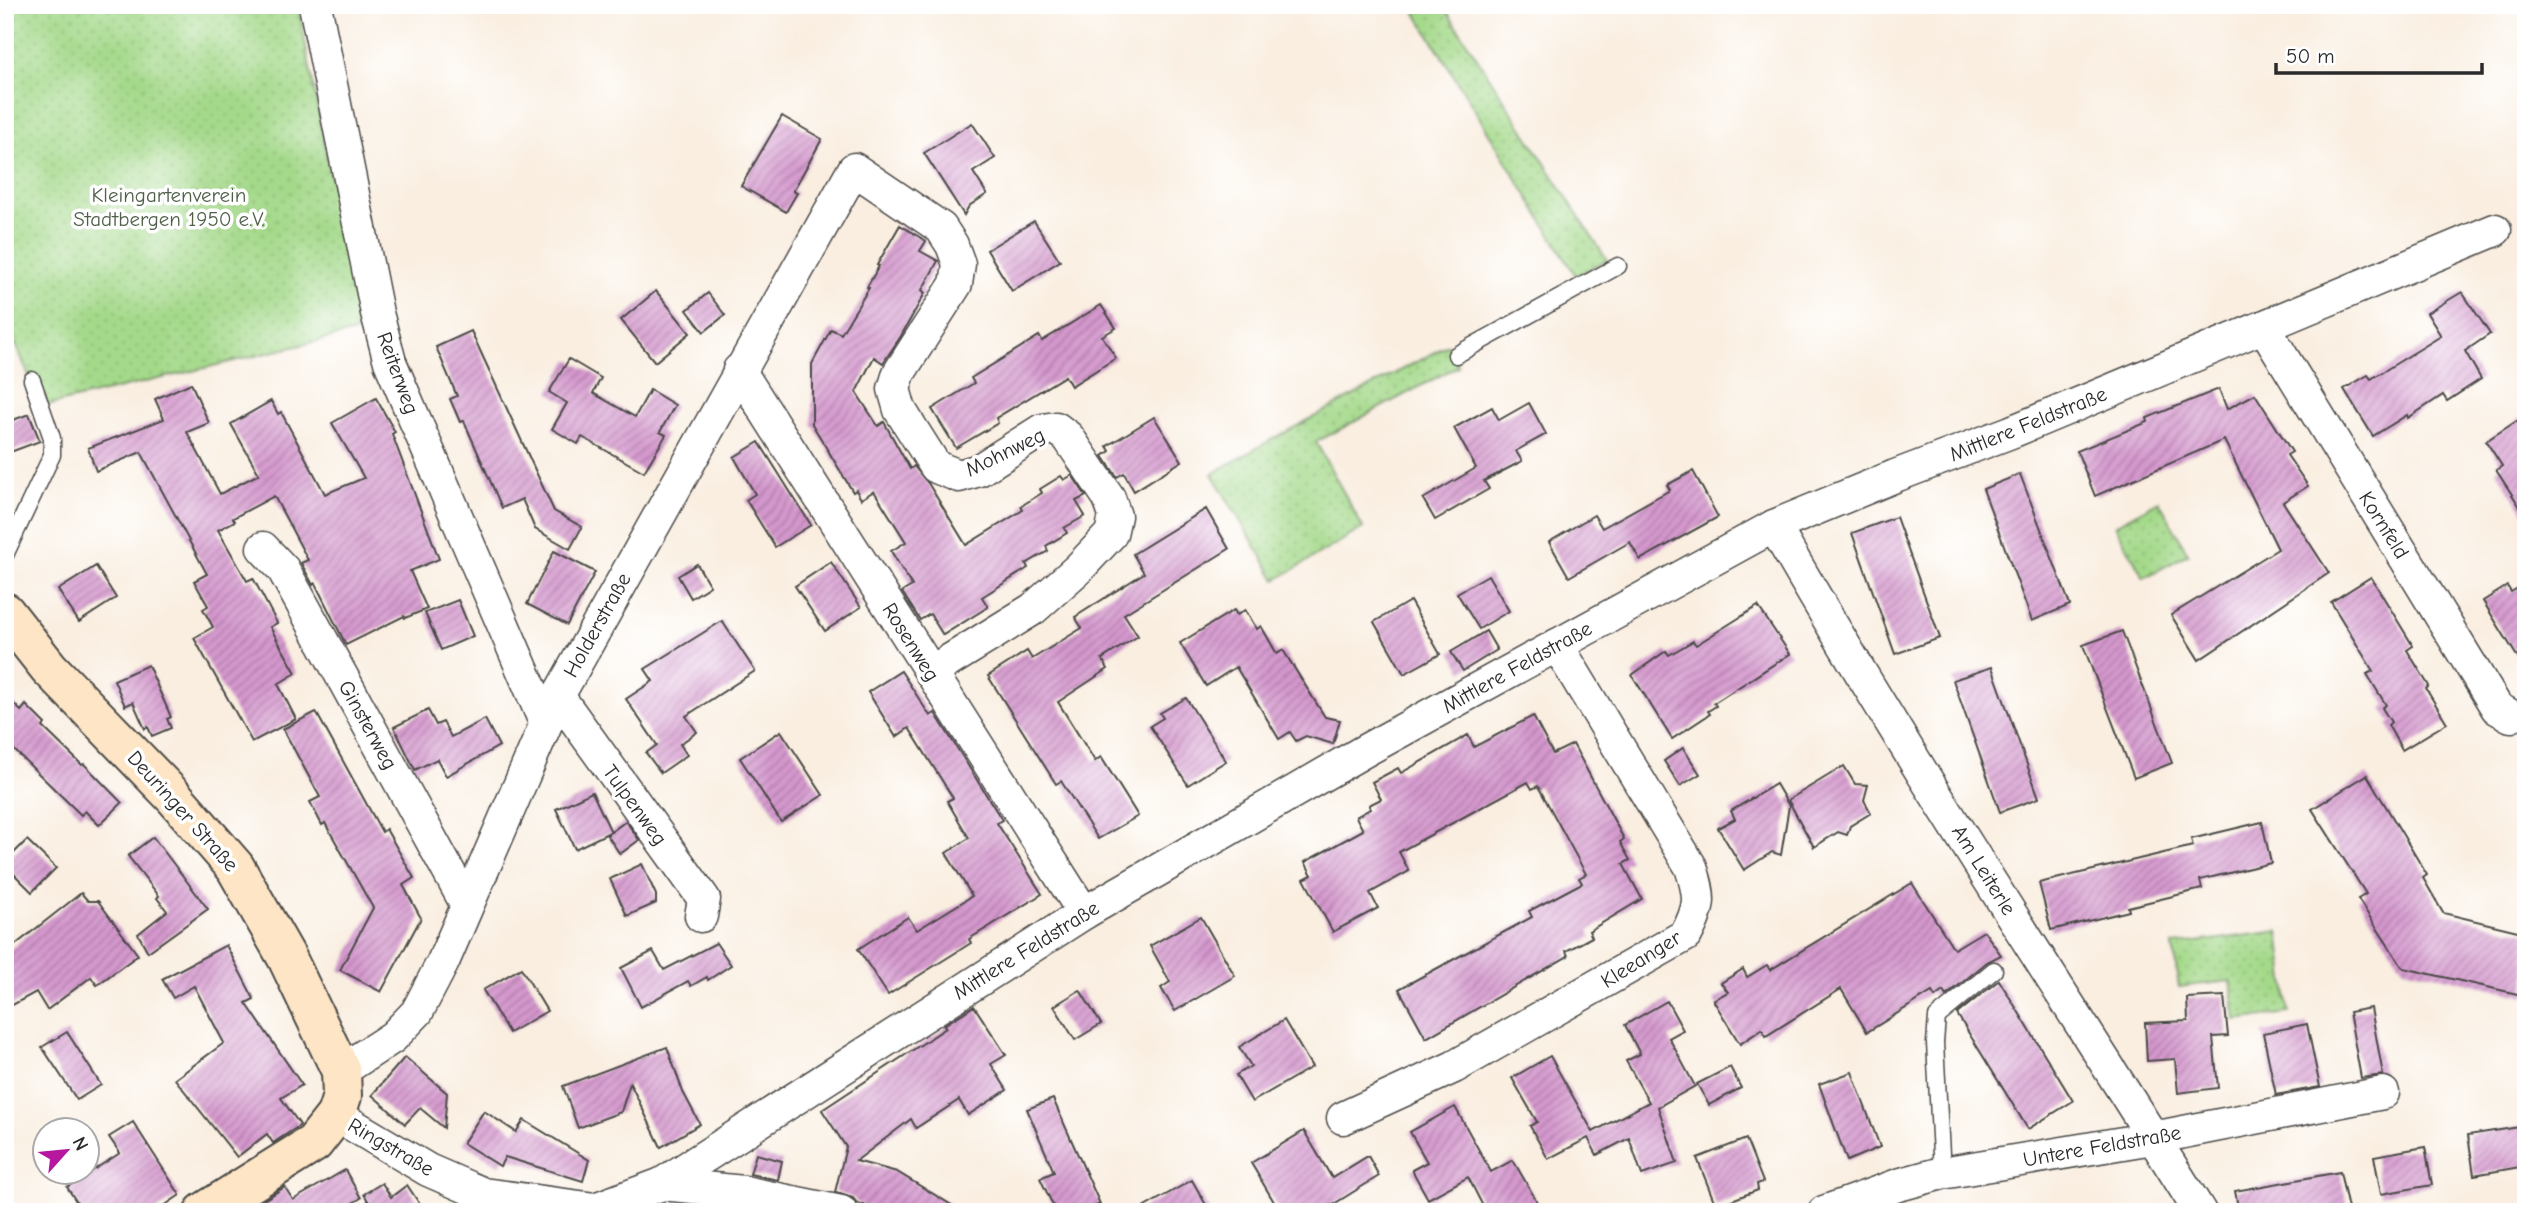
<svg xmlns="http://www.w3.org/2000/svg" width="2531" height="1217" viewBox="0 0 2531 1217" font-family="'Comic Neue',sans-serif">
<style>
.green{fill:url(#green-dots);stroke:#68825a;stroke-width:2}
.building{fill:url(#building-hatch)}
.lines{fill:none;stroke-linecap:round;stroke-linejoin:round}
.lane-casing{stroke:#4a4846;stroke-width:19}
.street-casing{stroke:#4a4846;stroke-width:35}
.secondary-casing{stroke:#4a4846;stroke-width:42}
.lane{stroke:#fff;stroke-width:16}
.street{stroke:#fff;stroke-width:32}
.secondary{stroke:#fde5c5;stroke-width:38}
.labels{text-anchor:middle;stroke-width:7;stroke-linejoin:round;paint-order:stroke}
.park-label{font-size:21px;fill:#4f5f48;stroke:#fff}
.street-label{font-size:21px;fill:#2b2b2b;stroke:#fff}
</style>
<defs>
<pattern id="green-dots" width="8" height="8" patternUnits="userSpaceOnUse" patternTransform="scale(1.75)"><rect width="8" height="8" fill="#a4d98a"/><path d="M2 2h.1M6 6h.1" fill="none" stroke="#8dba77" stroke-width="1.8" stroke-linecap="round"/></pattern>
<pattern id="building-hatch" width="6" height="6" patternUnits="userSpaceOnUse" patternTransform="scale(1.75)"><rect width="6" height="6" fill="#d598ce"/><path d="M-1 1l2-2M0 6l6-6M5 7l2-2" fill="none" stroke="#ad7ca7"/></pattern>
</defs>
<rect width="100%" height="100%" fill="#fff"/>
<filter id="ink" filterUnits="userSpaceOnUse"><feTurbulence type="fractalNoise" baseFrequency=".0143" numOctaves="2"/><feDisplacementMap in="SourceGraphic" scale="14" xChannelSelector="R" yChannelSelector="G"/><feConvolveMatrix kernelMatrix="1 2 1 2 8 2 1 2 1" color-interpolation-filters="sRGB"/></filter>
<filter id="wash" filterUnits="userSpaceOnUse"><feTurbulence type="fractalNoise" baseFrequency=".00686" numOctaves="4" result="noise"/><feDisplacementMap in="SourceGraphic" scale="28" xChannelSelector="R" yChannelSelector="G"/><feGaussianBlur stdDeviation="1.57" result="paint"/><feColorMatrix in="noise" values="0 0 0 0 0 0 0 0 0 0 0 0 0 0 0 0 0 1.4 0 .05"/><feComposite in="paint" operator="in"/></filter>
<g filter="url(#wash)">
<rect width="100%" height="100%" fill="#f9eee0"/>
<g class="green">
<path d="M5 5H298L360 331 41 407 16 344 5 348Z"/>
<path d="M1411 5H1443L1607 260 1576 276Z"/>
<path d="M1448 345 1458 366 1316 442 1363 528 1276 580 1212 474 1267 442Z"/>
<path d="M2159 501 2188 554 2144 578 2115 525Z"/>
<path d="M2279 931 2289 1013 2236 1020 2231 981 2179 987 2173 945Z"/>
</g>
<g id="blocks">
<g class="building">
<path d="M782 116 822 139 793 191 797 193 786 212 741 186Z"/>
<path d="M972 123 995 158 973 172 987 194 969 206 964 215 924 153Z"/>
<path d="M1034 221 1060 261 1012 291 987 250Z"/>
<path d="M900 225 926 241 920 251 938 261 922 290 925 293 901 336 883 363 874 357 856 392 878 426 884 422 910 469 914 466 928 483 966 545 1023 510 1021 506 1042 493 1040 489 1061 476 1064 480 1072 475 1086 496 1076 501 1085 516 1064 528 1067 533 1046 546 1048 551 1026 564 1028 568 982 597 988 607 943 635 930 614 920 620 902 592 912 586 891 551 906 542 874 491 861 499 856 490 853 492 812 424V364L831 329 841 334 869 288 867 287 879 266 877 265Z"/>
<path d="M656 291 690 333 655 362 621 320Z"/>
<path d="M2462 292 2490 334 2465 351 2481 379 2447 401 2443 395 2408 418 2407 415 2373 436 2344 389 2368 375 2371 379 2441 336 2427 313Z"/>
<path d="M708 293 725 315 704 332 687 310Z"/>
<path d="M1101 305 1116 328 1102 336 1116 358 1071 386 1065 376 996 418 998 423 956 448 932 409 974 383 971 378 1039 336 1042 341Z"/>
<path d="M471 331 554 511 582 527 570 549 535 529 522 499 502 508 464 421 460 422 450 399 457 396 436 347Z"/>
<path d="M569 359 601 378 593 393 635 417 650 390 675 405 660 432 666 435 644 472 582 437 578 444 552 429 567 403 549 392Z"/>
<path d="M191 383 209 423 187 432 220 494 259 474 231 424 271 401 278 414 281 412 325 494 364 478 332 423 376 398 395 432 392 434 439 559 410 571 427 609 405 618 404 616 346 645 315 583 313 585 301 563 308 560 274 496 233 518 235 521 218 530 247 581 253 578 277 623 270 627 296 673 278 684 296 719 252 742 194 638 213 627 203 609 208 606 194 581 207 574 141 452 96 471 88 448 164 419 155 399Z"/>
<path d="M2219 389 2227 409 2255 394 2292 452 2287 455 2308 486 2283 502 2329 573 2199 660 2171 615 2278 549 2224 440 2095 496 2077 451 2148 422 2147 418Z"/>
<path d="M1529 403 1546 434 1516 451 1522 461 1484 481 1489 489 1435 520 1423 499 1476 468 1454 428 1492 407 1499 420Z"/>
<path d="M29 414 40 441 5 454V423Z"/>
<path d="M2526 415V516L2496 470 2502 466 2486 441Z"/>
<path d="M1154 417 1182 461 1134 491 1124 473 1117 477 1103 456 1110 451 1107 446Z"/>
<path d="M759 442 811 525 775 547 746 500 755 494 734 457Z"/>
<path d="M1693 471 1718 517 1640 560 1630 542 1569 577 1549 542 1594 515 1602 528 1670 490 1667 485Z"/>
<path d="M2020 474 2070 605 2032 621 1983 489Z"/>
<path d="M1206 509 1229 549 1124 614 1138 636 1102 659 1108 669 1058 702 1095 761 1101 757 1138 816 1098 839 1061 781 1056 784 988 676 1027 651 1032 659 1082 628 1075 617 1144 573 1133 554Z"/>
<path d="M1896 517 1940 638 1895 654 1852 533Z"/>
<path d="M554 551 595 572 567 625 527 604Z"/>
<path d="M831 562 861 607 825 631 795 586Z"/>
<path d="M697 564 710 586 691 598 678 576Z"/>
<path d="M96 566 116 598 79 622 58 590Z"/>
<path d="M1488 575 1509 611 1479 629 1457 593Z"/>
<path d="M2371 577 2413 646 2407 650 2429 686 2426 689 2447 723 2402 750 2388 725 2391 722 2382 708 2386 705 2367 674 2373 671 2331 602Z"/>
<path d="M2526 583V671L2483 601 2507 586 2511 592Z"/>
<path d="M458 600 473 636 441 650 425 613Z"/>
<path d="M1410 601 1440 654 1404 674 1374 622Z"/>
<path d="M1758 606 1790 654 1714 703 1716 706 1708 711 1710 714 1672 739 1632 675 1666 651 1669 655 1693 641 1696 645Z"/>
<path d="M1234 610 1237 615 1245 610 1257 629 1261 626 1277 654 1283 650 1325 717 1340 720 1333 744 1306 736 1296 741 1290 732 1279 739 1236 667 1206 686 1180 643Z"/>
<path d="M722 621 755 671 686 716 697 732 680 744 687 755 661 773 646 753 657 745 626 699 653 681 645 669Z"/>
<path d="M1486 631 1497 650 1463 671 1451 652Z"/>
<path d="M2122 631 2172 763 2134 778 2083 645Z"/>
<path d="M148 665 171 717 167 719 171 728 152 736 148 727 145 729 133 702 125 706 114 680Z"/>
<path d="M1992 667 2039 798 2000 812 1953 680Z"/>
<path d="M901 671 930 716 935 713 967 764 1002 820 997 823 1042 894 969 939 971 943 888 995 858 949 908 917 917 930 972 896 946 853 969 838 947 801 953 798 909 728 896 737 868 692Z"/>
<path d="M5 695 21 711 26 705 45 724 43 727 82 765 84 764 122 803 99 825 85 811 81 815 5 741Z"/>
<path d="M1186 698 1226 761 1188 785 1150 726 1163 718 1160 713Z"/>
<path d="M428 710 436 725 443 722 451 737 485 719 499 746 446 776 437 759 415 770 394 727Z"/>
<path d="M316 712 382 832 386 829 414 878 403 885 421 918 381 992 340 970 373 908 325 823 322 825 310 802 320 797 283 729Z"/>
<path d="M1533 716 1553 754 1573 744 1624 839 1620 842 1630 860 1623 864 1642 899 1589 931 1592 937 1566 951 1568 956 1426 1038 1399 989 1532 917 1529 911 1582 883 1579 878 1586 874 1538 786 1532 789 1528 782 1399 852 1409 871 1370 893 1378 908 1333 932 1304 879 1312 875 1305 862 1363 830 1356 817 1370 809 1369 805 1381 799 1372 782 1398 768 1401 773 1468 735 1474 747Z"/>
<path d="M781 731 823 795 781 822 740 758Z"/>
<path d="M1683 748 1700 774 1680 786 1664 761Z"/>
<path d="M1844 766 1855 784 1868 785 1864 800 1871 813 1850 826 1847 835 1838 832 1814 847 1788 800Z"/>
<path d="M2367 775 2427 875 2423 878 2443 913 2526 933V996L2404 968 2401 965 2358 899 2366 894 2312 809Z"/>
<path d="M1776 784 1789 806 1781 855 1772 852 1744 870 1718 828 1735 819 1731 811Z"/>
<path d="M592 792 611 832 626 821 639 840 620 854 607 835 610 832 575 849 556 809Z"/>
<path d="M2262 822 2271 863 2200 880 2202 889 2128 907 2129 911 2051 930 2039 883 2193 846 2191 839Z"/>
<path d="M153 837 208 909 148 952 138 934 167 911 157 898 159 896 128 856Z"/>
<path d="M27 840 56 868 32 892 5 865V862Z"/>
<path d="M642 864 656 895V903L627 916 610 879Z"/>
<path d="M1912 883 1954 949 1984 931 2001 955 1987 962 1946 996 1943 991 1935 997 1932 992 1867 1032 1841 989 1766 1036 1762 1029 1740 1044 1713 1000 1728 992 1721 983 1743 969 1747 977 1767 965 1770 970Z"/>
<path d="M81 893 88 901H98L138 955 97 985 91 977 47 1010 36 992 5 1009V953Z"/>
<path d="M1201 917 1235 976 1175 1011 1161 988 1170 982 1150 946Z"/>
<path d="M716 943 731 965 708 980 707 977 691 986 688 981 641 1007 621 968 653 951 664 970Z"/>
<path d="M226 945 254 999 246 1003 302 1085 281 1098 300 1125 299 1126 273 1143 267 1134 237 1157 175 1079 224 1043 194 986 173 998 162 979Z"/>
<path d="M521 968 547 1011 509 1033 483 990Z"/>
<path d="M1999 980 2073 1101 2028 1129 1957 1014Z"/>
<path d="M1080 990 1101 1024 1075 1040 1054 1006Z"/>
<path d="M2224 996 2228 1036 2213 1037 2218 1088 2178 1093 2175 1059 2147 1061 2145 1023 2188 1021 2187 998Z"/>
<path d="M1667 1001 1683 1030 1669 1038 1695 1086 1658 1107 1677 1163 1642 1175 1629 1138 1597 1155 1588 1138 1548 1159 1530 1126 1537 1122 1512 1078 1550 1056 1593 1132 1649 1102 1626 1061 1640 1054 1625 1025Z"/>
<path d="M974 1006 1006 1055 991 1064 1007 1090 968 1115 959 1100 916 1128 911 1119 856 1161 897 1172 963 1212H896L885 1208 884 1210 857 1203 853 1198 835 1192 846 1147 822 1110 946 1028 944 1025Z"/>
<path d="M2371 1008 2383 1075 2361 1078 2349 1012Z"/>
<path d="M1284 1020 1312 1067 1252 1102 1236 1075 1251 1066 1239 1047Z"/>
<path d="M2307 1024 2320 1087 2276 1095 2263 1033Z"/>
<path d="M67 1032 101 1085 77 1100 42 1047Z"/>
<path d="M667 1047 683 1092 700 1124 661 1147 630 1083 621 1112 578 1128 563 1086Z"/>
<path d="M405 1057 447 1093 444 1128 420 1108 405 1124 372 1095Z"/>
<path d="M1730 1067 1741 1088 1709 1105 1697 1084Z"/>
<path d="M1852 1072 1880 1147 1847 1161 1819 1084Z"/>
<path d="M1053 1099 1100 1204 1083 1212H1056L1040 1178 1054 1172 1027 1109Z"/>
<path d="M1455 1107 1491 1172 1513 1160 1543 1212H1486L1468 1177 1428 1199 1412 1170 1427 1162 1410 1132Z"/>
<path d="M484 1111 516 1132 524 1120 589 1160 583 1181 505 1157 500 1166 463 1143Z"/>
<path d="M133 1122 180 1195 155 1212H83L67 1187 120 1153 109 1137Z"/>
<path d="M2526 1126V1166L2474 1175 2468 1135Z"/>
<path d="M1304 1131 1332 1178 1368 1156 1379 1176 1321 1212H1280L1251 1163Z"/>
<path d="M1746 1139 1763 1182 1757 1184 1758 1190 1716 1206 1697 1158Z"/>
<path d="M2425 1147 2432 1185 2381 1194 2374 1156Z"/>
<path d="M756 1154 782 1161 778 1180 750 1174Z"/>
<path d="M345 1170 361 1198 337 1212H270L264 1200 285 1187 293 1200Z"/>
<path d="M2340 1172 2348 1209 2331 1212H2239L2235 1191Z"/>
<path d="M1192 1180 1210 1212H1136Z"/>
<path d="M382 1183 391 1197 407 1185 425 1212H369L373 1209 364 1194Z"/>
</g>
</g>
</g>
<g filter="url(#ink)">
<use href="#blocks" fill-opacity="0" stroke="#4a4846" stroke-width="2"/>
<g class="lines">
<g class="lane-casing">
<g id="lane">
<path d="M1456 355 1618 266"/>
<path d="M5 555 52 455V438L32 380"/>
<path d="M1942 1173 1935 1043 1937 1017 1994 970"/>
</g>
</g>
<g class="street-casing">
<g id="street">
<path d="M315 5 377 313 390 362 545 722"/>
<path d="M2264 327 2497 708 2511 716"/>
<path d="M739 370 1084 913"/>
<path d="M1774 526C1908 759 2057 984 2200 1212"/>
<path d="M263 548 283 569 467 905"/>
<path d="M558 696 704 899 701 916"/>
<path d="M341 1071 393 1037 417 1012 443 962 558 696 854 169 941 228 952 245 959 264 956 284 899 373 894 389 900 410 936 467 959 476 979 470 1042 430 1056 428 1068 437 1109 498 1115 516 1111 534 1079 568 1033 609 931 672"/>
<path d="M336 1115 428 1170 483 1194 595 1209 598 1212"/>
<path d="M1343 1118 1454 1067 1686 935C1701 906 1701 898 1691 867L1557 645"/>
<path d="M662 1184 744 1192 841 1212"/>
<path d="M595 1209 662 1184 1084 913 1366 750 1774 526 1895 476 2011 432 2495 230"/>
<path d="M1824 1212 1898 1185 1942 1173 2153 1138 2383 1093"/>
</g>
</g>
<g class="secondary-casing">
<path id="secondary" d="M5 612 49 668 175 798 235 867 287 958 341 1071 342 1096 336 1115 314 1143 204 1212"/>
</g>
<use href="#lane" class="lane"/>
<use href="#street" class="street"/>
<use href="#secondary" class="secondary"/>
</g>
</g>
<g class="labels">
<g class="park-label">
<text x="169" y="202">Kleingartenverein<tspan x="169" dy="24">Stadtbergen 1950 e.V.</tspan></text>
</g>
<g class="street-label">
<text transform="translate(398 373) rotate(70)" y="7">Reiterweg</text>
<text transform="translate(2028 424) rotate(-22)" y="7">Mittlere Feldstraße</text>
<text transform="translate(1005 452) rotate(-26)" y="7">Mohnweg</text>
<text transform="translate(2384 525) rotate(58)" y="7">Kornfeld</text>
<text transform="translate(597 625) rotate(-61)" y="7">Holderstraße</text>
<text transform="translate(911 642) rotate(58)" y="7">Rosenweg</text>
<text transform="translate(1517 667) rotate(-29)" y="7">Mittlere Feldstraße</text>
<text transform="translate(368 725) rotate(61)" y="7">Ginsterweg</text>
<text transform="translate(635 805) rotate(54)" y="7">Tulpenweg</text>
<text transform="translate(183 811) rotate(48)" y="7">Deuringer Straße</text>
<text transform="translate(1984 870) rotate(58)" y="7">Am Leiterle</text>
<text transform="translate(1026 950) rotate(-32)" y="7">Mittlere Feldstraße</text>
<text transform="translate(1641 959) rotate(-32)" y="7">Kleeanger</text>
<text transform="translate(2102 1146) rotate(-10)" y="7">Untere Feldstraße</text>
<text transform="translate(391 1147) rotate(30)" y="7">Ringstraße</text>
</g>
</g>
<rect width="2531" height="1217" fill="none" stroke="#fff" stroke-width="28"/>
<g transform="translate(66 1151) rotate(63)"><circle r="33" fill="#ffffff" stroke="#aaaaaa" stroke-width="2"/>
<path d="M0-5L12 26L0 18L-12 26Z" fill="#b5179e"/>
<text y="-10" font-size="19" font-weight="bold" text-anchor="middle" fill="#2b2b2b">N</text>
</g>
<path d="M2276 63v10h206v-10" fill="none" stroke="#2b2b2b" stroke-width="3.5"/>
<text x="2286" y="63" font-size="21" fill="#2b2b2b" stroke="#ffffff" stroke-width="5" paint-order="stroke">50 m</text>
</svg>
